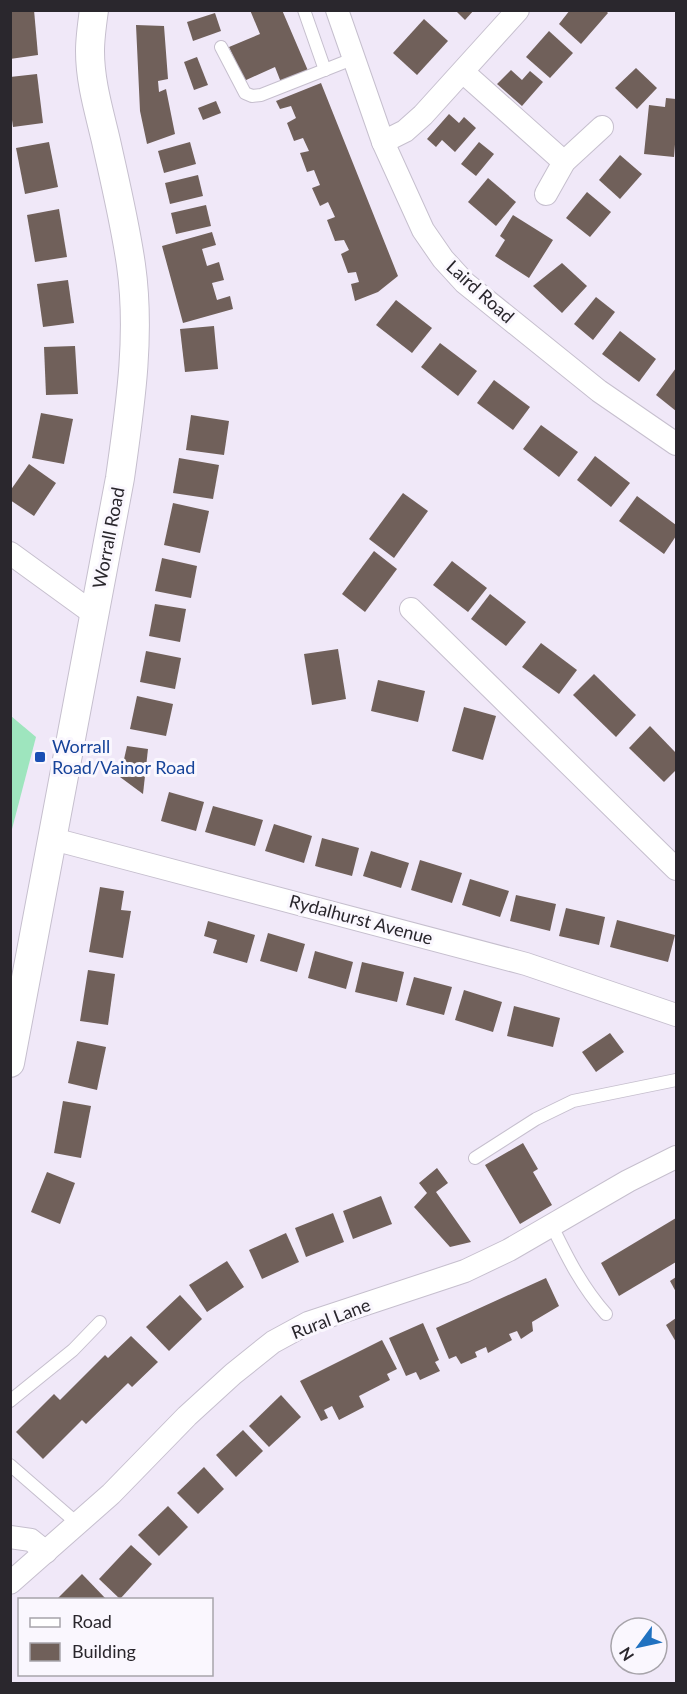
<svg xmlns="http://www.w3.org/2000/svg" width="687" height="1694" viewBox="0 0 687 1694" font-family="Lato,sans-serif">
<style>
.green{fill:#9ee5be}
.building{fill:#70605a}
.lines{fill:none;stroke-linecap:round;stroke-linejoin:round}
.service-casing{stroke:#c6bfce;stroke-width:14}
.minor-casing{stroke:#c6bfce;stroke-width:24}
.tertiary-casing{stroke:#c6bfce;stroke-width:30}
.service{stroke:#fff;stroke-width:12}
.minor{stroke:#fff;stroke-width:22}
.tertiary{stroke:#fff;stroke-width:28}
.transit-dot{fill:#1a4fb4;stroke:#faf7fe;stroke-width:2}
.labels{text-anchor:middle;stroke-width:6;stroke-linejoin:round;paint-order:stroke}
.street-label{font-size:18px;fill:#2a272d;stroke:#faf7fe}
.transit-label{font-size:18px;fill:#164399;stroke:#faf7fe;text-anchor:start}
</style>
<rect width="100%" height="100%" fill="#f0e8f8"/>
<path class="green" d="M11 716 36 737 11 833Z"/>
<g class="building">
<path d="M10 10H34L38 55 10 59Z"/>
<path d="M250 10H282L309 73 282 85 275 67 244 81 229 47 260 34Z"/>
<path d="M455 10H474L465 20Z"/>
<path d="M570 10H605L608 13 581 44 559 24Z"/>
<path d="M215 13 221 31 193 41 187 22Z"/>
<path d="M424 19 448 41 417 75 393 53Z"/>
<path d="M136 25 164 26 168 79 158 81 159 92 166 89 175 134 147 144 140 111Z"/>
<path d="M549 31 573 53 550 78 526 57Z"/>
<path d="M197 57 208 85 194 90 184 62Z"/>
<path d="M636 68 657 88 637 109 615 88Z"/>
<path d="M511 70 522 80 530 71 543 82 522 106 497 84Z"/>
<path d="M37 74 43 123 13 127 10 106V77Z"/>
<path d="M321 83 398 276 378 292 355 301 351 284 359 282 356 272 348 273 341 254 349 250 344 240 335 241 327 220 335 217 328 202 320 206 312 188 320 185 314 170 307 172 300 153 309 151 303 138 294 141 287 123 296 118 291 106 280 109 276 101Z"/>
<path d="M666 98 676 99V132L674 157 644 154 649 105 665 107Z"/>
<path d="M216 101 221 113 203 120 198 108Z"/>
<path d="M449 114 459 123 464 117 476 128 455 152 442 140 436 147 427 139Z"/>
<path d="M49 142 58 187 25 194 16 148Z"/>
<path d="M190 142 196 164 164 173 158 151Z"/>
<path d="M479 142 494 154 476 176 461 164Z"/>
<path d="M620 155 642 174 620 199 599 180Z"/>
<path d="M198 175 203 196 170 204 165 183Z"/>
<path d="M488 178 516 202 496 226 468 202Z"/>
<path d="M587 192 611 212 590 237 566 218Z"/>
<path d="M206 205 211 226 176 234 171 213Z"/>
<path d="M59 209 67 257 35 262 27 215Z"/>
<path d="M513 215 553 240 529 278 495 256 505 240 500 236Z"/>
<path d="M212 232 216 245 202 249 207 266 219 262 224 280 212 283 217 300 230 296 233 309 183 323 162 246Z"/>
<path d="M562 263 587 286 562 313 533 286Z"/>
<path d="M68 280 74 323 43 327 37 284Z"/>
<path d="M596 297 615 312 593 340 574 324Z"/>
<path d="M396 300 432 328 412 353 376 325Z"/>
<path d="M214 326 218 369 185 372 180 329Z"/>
<path d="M620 331 656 359 639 382 602 354Z"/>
<path d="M440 343 477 371 458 396 421 367Z"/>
<path d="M75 346 78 394 46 395 44 347Z"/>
<path d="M676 368V411L656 395Z"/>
<path d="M494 380 530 407 513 430 477 403Z"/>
<path d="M41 413 73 419 64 464 32 458Z"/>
<path d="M191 415 229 421 224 455 186 450Z"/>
<path d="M541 425 578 452 559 477 523 449Z"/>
<path d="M595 456 630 483 611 507 577 480Z"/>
<path d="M179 458 219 465 213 499 173 493Z"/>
<path d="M29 464 56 483 34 516 10 500V491Z"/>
<path d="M403 493 428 511 394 558 369 539Z"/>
<path d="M637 496 676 525V536L664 554 619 521Z"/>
<path d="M173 503 209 511 200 553 164 545Z"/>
<path d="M374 551 397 569 365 612 342 594Z"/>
<path d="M162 558 197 566 191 598 155 591Z"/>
<path d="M452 561 487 588 468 612 433 585Z"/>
<path d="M490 594 526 622 506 646 471 619Z"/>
<path d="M155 604 186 609 180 642 149 636Z"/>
<path d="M541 643 577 670 559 694 522 667Z"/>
<path d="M338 649 346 699 312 705 304 654Z"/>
<path d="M146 651 181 658 175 689 140 682Z"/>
<path d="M594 674 636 715 616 737 573 695Z"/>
<path d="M378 680 425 691 418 722 371 711Z"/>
<path d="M137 696 173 704 166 736 130 729Z"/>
<path d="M464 707 496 716 483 760 452 751Z"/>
<path d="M650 726 676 753V770L664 782 629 748Z"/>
<path d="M127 746 148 749 143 794 120 777Z"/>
<path d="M169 792 204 802 196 831 161 821Z"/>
<path d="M213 806 263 820 255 846 205 832Z"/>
<path d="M274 824 312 836 304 863 265 851Z"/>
<path d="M322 838 359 848 352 876 315 866Z"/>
<path d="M371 851 409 863 401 888 363 876Z"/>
<path d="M420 860 462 873 452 903 411 890Z"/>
<path d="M470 879 509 891 500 917 462 905Z"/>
<path d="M100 887 124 891 121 910 131 911 123 958 89 952Z"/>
<path d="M516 895 556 904 550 931 510 921Z"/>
<path d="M566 908 605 917 599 945 559 936Z"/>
<path d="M617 920 675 935 668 962 610 947Z"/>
<path d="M208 921 255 935 247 963 213 953 217 940 204 936Z"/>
<path d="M268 933 305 944 297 972 260 961Z"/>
<path d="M315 951 353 962 346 989 308 978Z"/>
<path d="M362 962 404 972 397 1002 355 992Z"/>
<path d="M88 970 115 974 108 1025 80 1021Z"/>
<path d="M414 977 452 987 444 1015 406 1005Z"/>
<path d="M464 990 502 1002 493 1032 455 1020Z"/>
<path d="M514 1006 560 1018 553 1047 507 1036Z"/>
<path d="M610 1033 624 1052 596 1072 582 1052Z"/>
<path d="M77 1041 106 1047 97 1090 68 1083Z"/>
<path d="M63 1101 91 1106 81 1158 54 1153Z"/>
<path d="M523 1143 538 1169 533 1172 552 1205 520 1224 485 1165Z"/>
<path d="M437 1168 448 1183 436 1192 471 1242 450 1247 414 1207 427 1193 419 1183Z"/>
<path d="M47 1172 75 1183 60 1224 31 1212Z"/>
<path d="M381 1196 392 1224 353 1239 343 1211Z"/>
<path d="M333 1213 344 1242 306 1257 295 1228Z"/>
<path d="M676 1218V1262L619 1296 601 1263Z"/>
<path d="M286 1233 299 1262 262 1279 249 1250Z"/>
<path d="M227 1261 244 1287 207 1312 189 1285Z"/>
<path d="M676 1277V1292L670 1281Z"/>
<path d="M546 1278 559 1306 532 1322 533 1331 521 1339 517 1331 509 1334 512 1340 488 1353 486 1347 475 1352 477 1357 461 1364 456 1356 449 1359 436 1328Z"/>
<path d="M180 1295 202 1319 169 1351 146 1327Z"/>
<path d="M676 1318V1342L666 1325Z"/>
<path d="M423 1323 439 1360 435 1362 440 1371 420 1380 416 1372 406 1376 389 1338Z"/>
<path d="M131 1336 158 1362 132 1387 128 1383 86 1424 82 1420 43 1459 16 1432 54 1394 60 1400 105 1355 108 1358Z"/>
<path d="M382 1340 397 1369 387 1374 390 1380 359 1396 364 1407 339 1420 332 1406 324 1410 328 1418 321 1421 300 1381Z"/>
<path d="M281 1395 301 1417 269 1447 249 1426Z"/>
<path d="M243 1430 263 1451 236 1477 216 1455Z"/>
<path d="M204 1467 224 1489 198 1514 177 1493Z"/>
<path d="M168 1506 188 1527 159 1556 138 1535Z"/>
<path d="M131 1545 152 1564 120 1599 99 1579Z"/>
<path d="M82 1574 107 1600H56Z"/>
</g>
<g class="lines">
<g class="service-casing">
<g id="service">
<path d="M304 10 325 70"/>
<path d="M221 47 245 93 252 96 261 95 355 58"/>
<path d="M475 1158 536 1119 573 1101 676 1080"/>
<path d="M552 1226C567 1257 582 1287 606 1314"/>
<path d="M10 1401 73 1350 100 1322"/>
<path d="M10 1465 78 1524"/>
</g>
</g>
<g class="minor-casing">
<g id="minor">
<path d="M337 10 383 142 423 230 443 259 465 283 599 391 676 444"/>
<path d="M463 72 564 162"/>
<path d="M383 142 405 131 423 115 518 10"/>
<path d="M546 194 564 162 602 127"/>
<path d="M10 553 94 614"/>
<path d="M411 609 676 869"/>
<path d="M53 839 526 964 676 1015"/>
<path d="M10 1537 31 1540 46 1552"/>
<path d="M10 1583 111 1494 187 1416 233 1374 273 1342 308 1323 465 1271 509 1250 628 1181 676 1157"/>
</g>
</g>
<g class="tertiary-casing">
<path id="tertiary" d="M10 1063 120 478C130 407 141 336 131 265 125 223 115 182 106 141 99 111 90 82 90 51 90 38 92 24 94 10"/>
</g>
<use href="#service" class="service"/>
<use href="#minor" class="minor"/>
<use href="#tertiary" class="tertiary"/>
</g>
<rect class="transit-dot" x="34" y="751" width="12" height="12" rx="3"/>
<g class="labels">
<g class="street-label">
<text transform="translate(480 292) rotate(42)" y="6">Laird Road</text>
<text transform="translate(109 538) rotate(-79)" y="6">Worrall Road</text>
<text transform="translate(361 920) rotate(15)" y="6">Rydalhurst Avenue</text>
<text transform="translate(331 1319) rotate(-21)" y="6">Rural Lane</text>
</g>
<g class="transit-label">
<text x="52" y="753">Worrall<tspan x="52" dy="21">Road/Vainor Road</tspan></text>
</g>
</g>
<rect width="687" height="1694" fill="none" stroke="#2a272d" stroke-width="24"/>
<rect x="18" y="1598" width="195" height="78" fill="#faf7fe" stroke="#a7a4aa" stroke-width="1.5"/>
<rect x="30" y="1618" width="30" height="9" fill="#ffffff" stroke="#a7a4aa" stroke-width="1.5"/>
<text x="72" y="1628" font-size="18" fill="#2a272d">Road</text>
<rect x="30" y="1643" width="30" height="18" fill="#70605a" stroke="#a7a4aa" stroke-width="1.5"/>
<text x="72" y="1658" font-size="18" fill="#2a272d">Building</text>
<g transform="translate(639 1646) rotate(237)"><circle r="28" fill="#faf7fe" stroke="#a7a4aa" stroke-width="1.5"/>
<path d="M0-4.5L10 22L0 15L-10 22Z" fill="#2071c0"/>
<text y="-9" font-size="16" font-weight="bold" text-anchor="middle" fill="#2a272d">N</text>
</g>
</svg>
